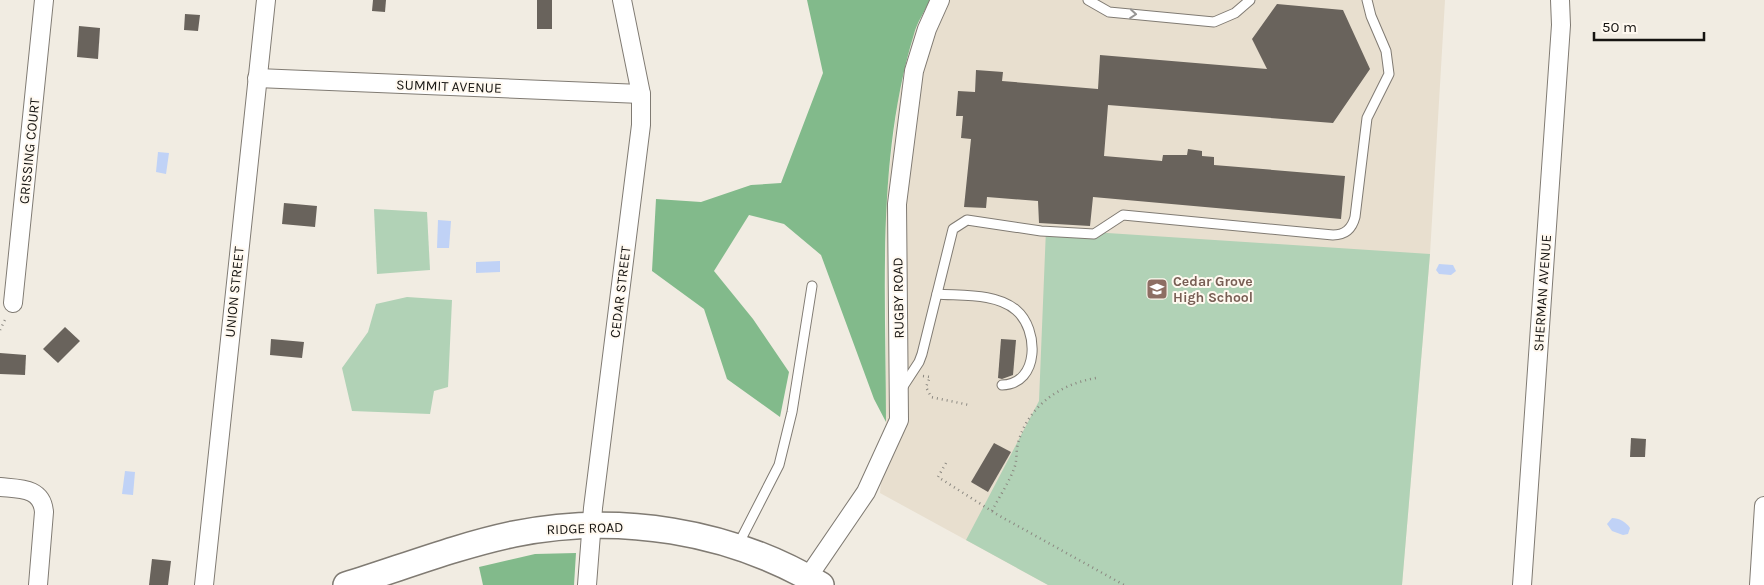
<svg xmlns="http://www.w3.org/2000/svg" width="1764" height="585" viewBox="0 0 1764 585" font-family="Karla,sans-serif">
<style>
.built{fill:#e8dfcf}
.green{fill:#b1d2b6}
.forest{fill:#82ba8b}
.water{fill:#c0d2f6}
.building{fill:#69635c}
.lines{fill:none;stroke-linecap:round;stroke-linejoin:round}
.service-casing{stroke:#807b73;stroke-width:11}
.minor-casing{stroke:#807b73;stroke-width:20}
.secondary-casing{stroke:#807b73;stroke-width:28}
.path{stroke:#8b8881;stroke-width:2.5;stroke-dasharray:1 4;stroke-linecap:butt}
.service{stroke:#fff;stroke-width:9}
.minor{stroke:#fff;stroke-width:18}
.secondary{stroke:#fff;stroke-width:25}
.oneway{stroke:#969594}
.labels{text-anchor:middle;stroke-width:4;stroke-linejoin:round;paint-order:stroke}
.street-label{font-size:14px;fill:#161411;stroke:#fff9f0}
.education-label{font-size:14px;font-weight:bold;fill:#785e54;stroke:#fff9f0;text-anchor:start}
</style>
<rect width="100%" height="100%" fill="#f1ece2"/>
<path class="built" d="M930 0H1445L1430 254 1402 585H1048L880 493 886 422V198L898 100 914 33Z"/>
<g class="green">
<path d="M374 209 427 212 430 270 377 274Z"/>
<path d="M1046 229 1430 254 1402 585H1048L966 540 1039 401Z"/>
<path d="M407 297 452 300 448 387 434 391 430 414 352 411 342 368 368 332 376 304Z"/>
</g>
<g class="forest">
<path d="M807 0H930C925 11 917 22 914 34 876 159 886 293 886 422L874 399 821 255 784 224 749 215 714 271 753 319 789 372 780 417 727 379 704 309 652 271 656 199 701 202 751 185 781 183 823 73Z"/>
<path d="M576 553 574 585H483L479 567 535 554Z"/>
</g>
<g class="water">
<path d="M158 152 169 153 166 174 156 172Z"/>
<path d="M438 220 451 221 449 248H437Z"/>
<path d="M500 261V272L476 273V262Z"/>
<path d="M1439 264 1453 265 1456 271 1451 275 1439 274 1436 270Z"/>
<path d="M125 471 135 472 133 495 122 494Z"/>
<path d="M1612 518C1619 518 1626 522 1630 528L1628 534 1623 535 1612 531 1607 524Z"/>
</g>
<g class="building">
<path d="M373 0H386L385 12 372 11Z"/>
<rect x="537" y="0" width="15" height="29"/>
<path d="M1277 4 1343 10 1370 69 1333 123 1108 105 1104 156 1162 161 1163 155H1187L1188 149 1202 151V156L1214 157V165L1345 176 1341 219 1093 197 1090 226 1039 223 1038 201 987 197 986 208 964 207 971 139 961 138 963 116H956L958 91 975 92 976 70 1003 72 1002 81 1098 89 1100 55 1267 69 1252 39Z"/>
<path d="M185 14 200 15 198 31 184 30Z"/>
<path d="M79 26 100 28 98 59 77 57Z"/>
<path d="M284 203 317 206 315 227 282 224Z"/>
<path d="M65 327 80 341 58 363 43 349Z"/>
<path d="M271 339 304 342 302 358 270 355Z"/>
<path d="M1001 339 1016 340 1013 375 1002 379 998 378Z"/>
<path d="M0 353 26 355 25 375 0 374Z"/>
<path d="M1631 438 1646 439 1645 457H1630Z"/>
<path d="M994 443 1011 452 988 492 971 482Z"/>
<path d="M152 559 171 561 168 585H149Z"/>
</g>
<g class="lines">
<g class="service-casing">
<g id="service">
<path d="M1088 0 1109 12 1214 22 1235 13 1250 0"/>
<path d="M937 294C962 296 996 293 1016 310 1039 329 1040 384 1002 385"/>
<path d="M902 388 919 362 922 354 953 229 967 220 1041 231 1094 234 1123 215 1333 235C1345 235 1352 229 1355 217L1367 118 1389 74 1386 51 1371 16 1367 0"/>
<path d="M738 545 779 465 792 412 812 286"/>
</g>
</g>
<g class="minor-casing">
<g id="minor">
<path d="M257 78 641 94"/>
<path d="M13 303 44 0"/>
<path d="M0 487C19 489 42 487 44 512L38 585"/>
<path d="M808 577 866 492 899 420 897 204 914 71 927 29 940 0"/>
<path d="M204 585 266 0"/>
<path d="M587 585 593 508 641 125V94L622 0"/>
<path d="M1522 585 1561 25 1560 0"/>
<path d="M1759 585 1764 506"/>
</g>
</g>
<g class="secondary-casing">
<path id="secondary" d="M346 585C401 568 457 546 514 534 618 513 729 530 821 585"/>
</g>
<g class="path">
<path d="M0 330 6 318"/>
<path d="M923 376 930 377 926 387 931 397 969 405"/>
<path d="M946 463 938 477 998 515 1124 585"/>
<path d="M992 511C999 497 1010 481 1015 466 1017 459 1016 451 1018 443 1028 406 1060 384 1096 378"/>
</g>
<use href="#service" class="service"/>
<use href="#minor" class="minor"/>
<use href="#secondary" class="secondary"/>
</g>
<defs><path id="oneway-chevron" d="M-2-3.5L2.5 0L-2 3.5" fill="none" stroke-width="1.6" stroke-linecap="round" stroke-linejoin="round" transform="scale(1.25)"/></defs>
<use class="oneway" href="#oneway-chevron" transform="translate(1133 14) rotate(5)"/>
<defs>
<g id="school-square" transform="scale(1.125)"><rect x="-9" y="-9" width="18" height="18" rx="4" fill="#8d6e63" stroke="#fff9f0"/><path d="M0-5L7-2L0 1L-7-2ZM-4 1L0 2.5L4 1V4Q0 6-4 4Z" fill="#fff"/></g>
</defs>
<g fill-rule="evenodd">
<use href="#school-square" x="1157" y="289"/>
</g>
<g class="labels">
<g class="street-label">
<text transform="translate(449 86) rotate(2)" y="5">SUMMIT AVENUE</text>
<text transform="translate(29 151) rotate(-84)" y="5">GRISSING COURT</text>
<text transform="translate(234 292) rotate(-84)" y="5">UNION STREET</text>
<text transform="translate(620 292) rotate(-83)" y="5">CEDAR STREET</text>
<text transform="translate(1542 293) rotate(-86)" y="5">SHERMAN AVENUE</text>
<text transform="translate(898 298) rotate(-91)" y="5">RUGBY ROAD</text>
<text transform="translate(585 528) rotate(-2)" y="5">RIDGE ROAD</text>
</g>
<g class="education-label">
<text x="1173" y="286">Cedar Grove<tspan x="1173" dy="16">High School</tspan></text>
</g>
</g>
<path d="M1594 32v8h110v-8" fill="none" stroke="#161411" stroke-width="2.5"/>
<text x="1602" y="32" font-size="15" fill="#161411" stroke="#fff9f0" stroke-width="4" paint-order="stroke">50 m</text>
</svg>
